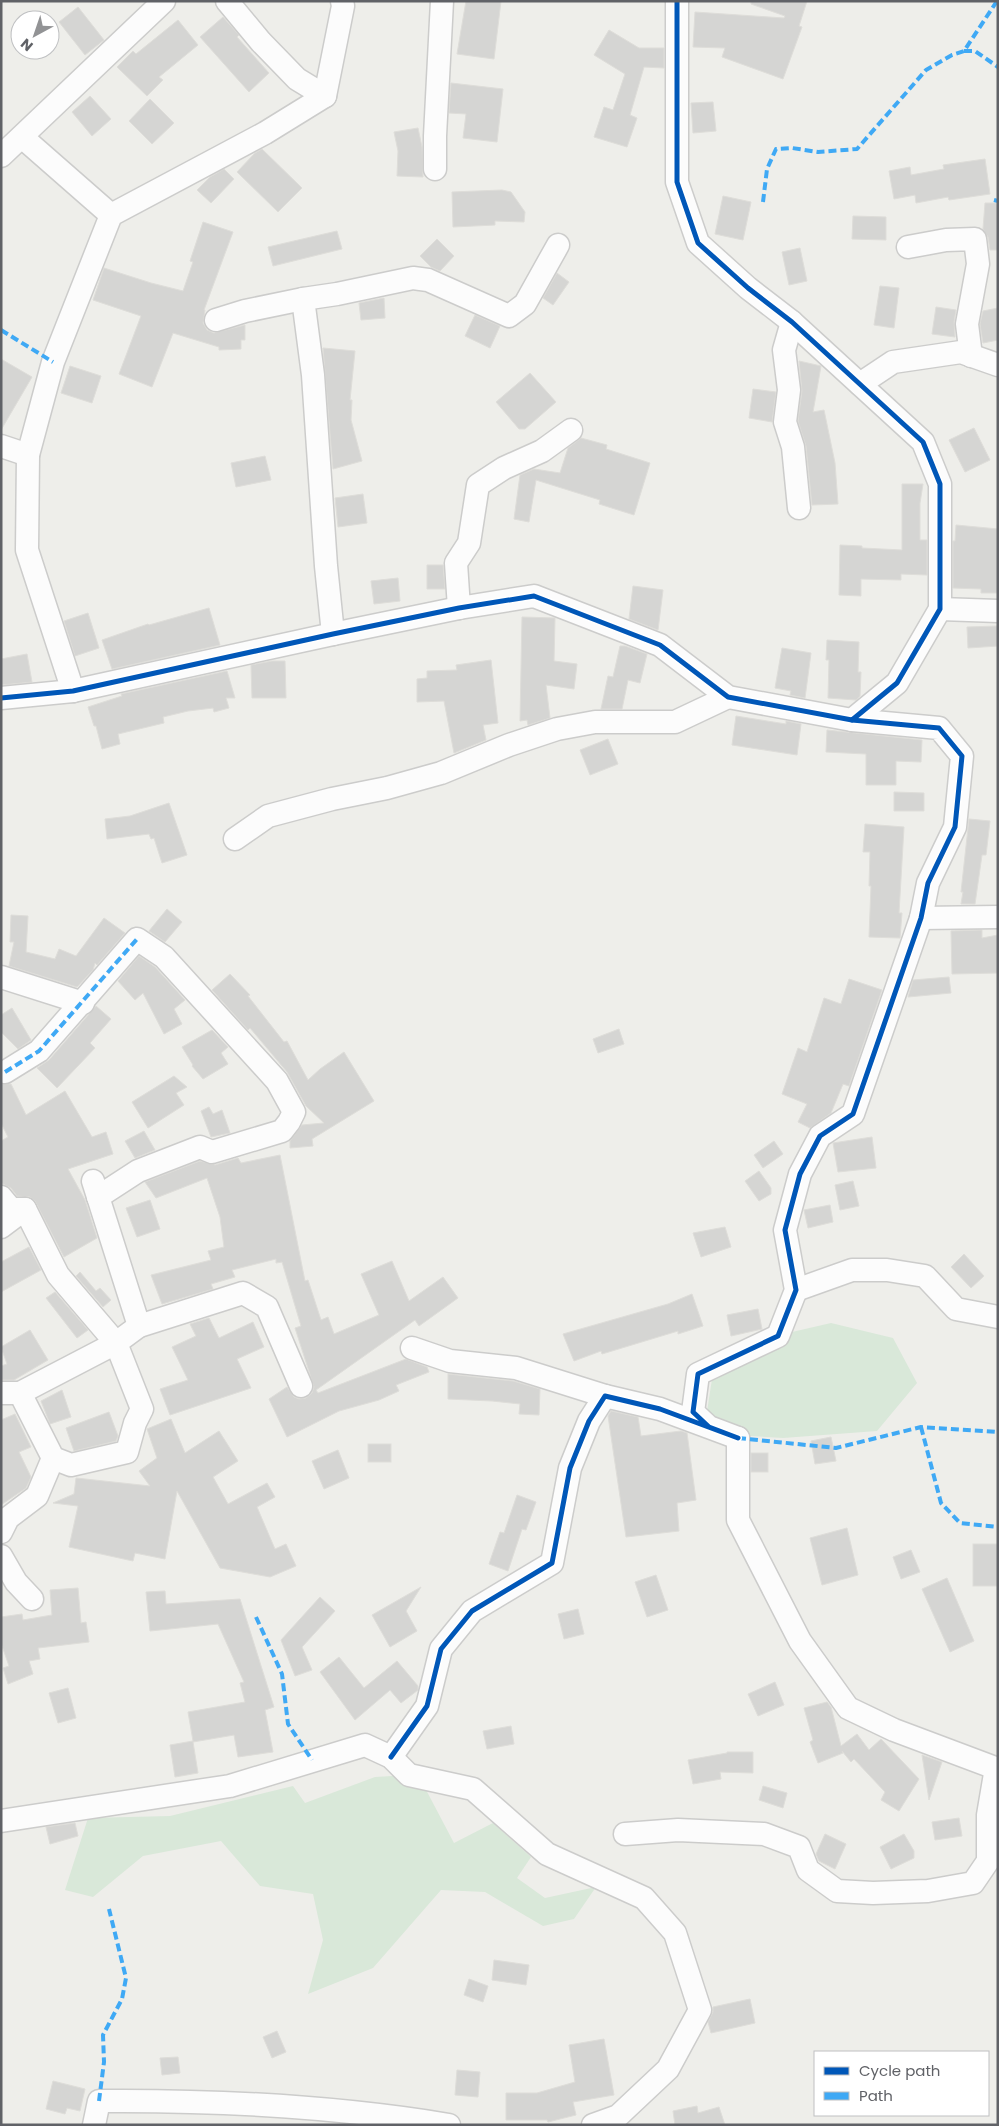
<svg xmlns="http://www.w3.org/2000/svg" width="999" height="2126" viewBox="0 0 999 2126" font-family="Poppins,sans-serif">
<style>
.green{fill:#d9e8d9}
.building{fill:#d5d5d3;stroke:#deddd9}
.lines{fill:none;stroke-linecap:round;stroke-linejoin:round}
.minor-casing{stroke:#cccccb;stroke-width:25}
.minor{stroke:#fcfcfc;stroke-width:22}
.quiet{stroke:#3fa9f5;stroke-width:4;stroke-dasharray:8 4;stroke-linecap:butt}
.cycleway-casing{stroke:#fff;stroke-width:8}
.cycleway{stroke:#0057b8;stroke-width:5}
</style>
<rect width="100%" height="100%" fill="#eeeeea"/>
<g class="green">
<path d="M831 1323 893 1338 917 1383 877 1431 783 1438 718 1434 706 1418 712 1379 792 1332Z"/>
<path d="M409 1775 424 1786 454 1843 493 1823 531 1857 517 1878 545 1898 596 1887 574 1919 543 1926 485 1892 441 1890 373 1968 308 1994 323 1940 313 1894 260 1886 221 1841 143 1856 93 1897 65 1890 88 1818 170 1816 293 1786 305 1803 375 1777Z"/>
</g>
<g class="building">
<path d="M466 1H501L494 59 457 54Z"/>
<path d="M751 1H807L799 26 802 27 783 79 722 57 725 48 693 47 695 12 784 18 785 16 751 4Z"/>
<path d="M78 7 104 40 85 55 59 22Z"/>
<path d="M223 17 239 35 237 37 269 73 249 92 200 37Z"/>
<path d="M178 20 198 45 159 77 163 80 147 96 117 67 133 51 136 54Z"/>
<path d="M609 30 639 48H664V68L644 67 630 115 637 118 627 147 594 137 604 107 613 110 625 74 594 55Z"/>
<path d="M451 83 503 89 497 142 463 138 466 114 449 113Z"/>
<path d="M90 96 111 119 92 136 72 112Z"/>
<path d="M150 99 174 123 152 144 129 121Z"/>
<path d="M713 102 716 131 693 133 691 103Z"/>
<path d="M418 128 422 147 423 177 397 176 398 151 394 132Z"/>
<path d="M262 149 302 188 278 212 237 172 255 153Z"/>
<path d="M985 159 990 194 949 200 948 197 916 203 915 195 894 199 889 171 910 167 911 175 944 169 943 165Z"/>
<path d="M224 169 234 179 211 203 197 190 210 177Z"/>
<path d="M502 190 511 192 525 212 524 222 495 221V225L453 227 452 192Z"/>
<path d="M723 196 751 202 743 240 715 234Z"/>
<path d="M985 203H998V250H990L988 237 983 229Z"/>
<path d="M853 216 886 217V240L852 239Z"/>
<path d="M203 222 233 232 204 310H205L203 323 207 330 214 333 245 325V340H241V349L219 350V347L173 333 152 387 119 374 141 316 93 300 104 268 151 283 183 291 193 262 190 261Z"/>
<path d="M337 231 342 249 273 266 268 247Z"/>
<path d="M437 239 454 256 440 271 431 267 420 256Z"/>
<path d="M800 248 807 281 789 285 782 252Z"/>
<path d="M557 273 569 282 553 305 543 298Z"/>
<path d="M880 286 899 288 894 328 874 325Z"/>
<path d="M384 298 385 318 361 320 359 303Z"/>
<path d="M936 307 956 310 954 322 955 337 932 334Z"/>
<path d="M998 308V340L983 343 980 324 983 311Z"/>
<path d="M475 315 500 326 490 348 465 336Z"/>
<path d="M323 348 355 351 350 400H352L351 420 362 461 333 469Z"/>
<path d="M1 359 32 377 1 430Z"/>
<path d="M799 361 821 366 813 412 824 410 835 463 838 504 812 505 806 446 798 421 802 391Z"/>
<path d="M70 366 101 376 92 403 61 393Z"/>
<path d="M530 373 556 402 525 429H519L496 402Z"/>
<path d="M753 389 776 392 772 422 749 418Z"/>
<path d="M974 428 990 460 965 472 949 440Z"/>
<path d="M581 438 607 445 606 449 650 463 634 515 599 504 600 500 536 480 529 522 514 519 520 475 534 469 560 473 568 448Z"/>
<path d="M265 456 271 480 236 487 231 463Z"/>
<path d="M902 484H923L920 503V540H927V575L901 574V580L861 579V596L839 595 840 545 862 546V548L902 550Z"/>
<path d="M363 494 367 523 338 527 335 498Z"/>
<path d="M956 525 998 529V593H981V589L953 588V541H955Z"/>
<path d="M427 565H443L445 589H427Z"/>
<path d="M398 578 400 601 374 604 371 581Z"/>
<path d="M633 586 663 590 658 630 629 619Z"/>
<path d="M209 608 220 645 112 669 102 640 148 624 149 625Z"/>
<path d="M88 613 99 648 75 656 64 621Z"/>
<path d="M522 617 555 618 554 661 577 664 574 689 546 685 550 718 528 725 527 720 520 721Z"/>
<path d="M998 626V646L968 648 967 627Z"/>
<path d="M827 640 859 642 858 672H861L860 696 856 700 828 698 829 660H826Z"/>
<path d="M620 646H625L647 654 640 683 628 680 622 709H601L608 676 613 677Z"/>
<path d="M782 648 811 653 805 698 790 695 791 691 775 688Z"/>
<path d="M27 654 32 682 1 685V659Z"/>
<path d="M491 660 498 723 483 725 486 740 454 753 444 701 417 702V679L427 678V671L457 670 456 665Z"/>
<path d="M272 661H285L286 698H252L251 665Z"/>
<path d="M227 671 235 698H226L229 708 214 712 213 708 188 711 163 717 164 723 118 734 120 744 102 749 96 726H94L88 707 122 696 121 694Z"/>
<path d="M736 716 786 724V721L801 724 797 755 732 745Z"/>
<path d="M827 730 922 740 921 762 896 761V785H866V754L826 752Z"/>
<path d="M608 739 618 764 590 775 580 750Z"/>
<path d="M894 792 924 793V811H894Z"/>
<path d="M169 803 187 855 162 863 154 838 151 839 149 834 107 839 105 819 130 816Z"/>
<path d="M969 819 990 821 986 855H982L975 904H961L963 892H961Z"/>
<path d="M865 824 904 827 899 913H902L900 938 869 937 871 886H869L870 852H863Z"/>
<path d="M167 909 182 922 165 942 149 931Z"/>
<path d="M11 915 28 916 26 952 55 959 59 949 76 956 104 918 125 933 97 965 95 963 93 970 77 987 9 966 14 942H10Z"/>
<path d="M982 930V938L998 935V973L952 974 951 931Z"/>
<path d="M139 956 155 967 185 1000 174 1009 182 1024 164 1034 143 993 135 1000 118 981Z"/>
<path d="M230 974 250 995 248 996 284 1042 287 1041 308 1080 320 1069 344 1052 374 1101 312 1139 313 1146 290 1148V1141L302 1125 324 1123 306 1106 287 1072 250 1028 248 1030 212 990Z"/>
<path d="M949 977 951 993 908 997 913 980Z"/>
<path d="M849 979 882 990 849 1086 843 1084 831 1113 810 1128 798 1122 807 1104 782 1094 798 1048 807 1052 824 998 841 1004Z"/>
<path d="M96 1006 111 1019 90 1043 95 1048 57 1088 37 1068 49 1060Z"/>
<path d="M12 1008 31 1040 18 1049 1 1032V1015Z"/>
<path d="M619 1029 624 1044 598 1053 593 1039Z"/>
<path d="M212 1030 228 1047 221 1053 228 1064 203 1079 192 1066 193 1065 182 1047Z"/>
<path d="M174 1076 187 1087 176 1093 184 1105 148 1128 132 1102Z"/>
<path d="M1 1084H11L26 1115 65 1091 92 1137 106 1132 113 1154 68 1169 85 1200 97 1238 64 1257 35 1201 30 1197 17 1196 11 1188 1 1183V1141L8 1137 1 1123Z"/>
<path d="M209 1107 213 1114 222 1110 230 1133 211 1137 201 1111Z"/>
<path d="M144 1131 155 1150 135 1158 125 1141Z"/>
<path d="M872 1137 876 1168 838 1172 833 1143Z"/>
<path d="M774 1141 783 1154 763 1168 754 1155Z"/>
<path d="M280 1155 305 1281 308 1280 321 1320 328 1317 334 1334 379 1315 361 1274 392 1261 409 1301 443 1277 458 1298 419 1326 415 1320 316 1390 318 1393 406 1359 427 1367 429 1372 396 1385 399 1391 379 1400 339 1411 287 1437 269 1399 287 1387 294 1397 299 1399 306 1398 312 1393 314 1387 295 1328 301 1326 282 1262 276 1263V1259L232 1270 235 1277 211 1284 213 1289 162 1304 151 1275 211 1260 208 1251 224 1247 220 1217 207 1178 156 1198 145 1182 200 1161 215 1165 238 1158 241 1163Z"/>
<path d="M759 1171 771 1188V1194L759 1201 745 1181Z"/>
<path d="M853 1181 859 1206 840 1210 835 1185Z"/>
<path d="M150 1200 160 1229 137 1237 126 1208Z"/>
<path d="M830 1205 833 1222 808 1228 804 1210Z"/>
<path d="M725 1227 731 1247 701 1257 693 1233Z"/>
<path d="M29 1247 41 1270 1 1292V1262Z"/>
<path d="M964 1254 984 1276 971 1288 951 1267Z"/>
<path d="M80 1272 96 1291 100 1288 111 1300 103 1307 76 1276Z"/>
<path d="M55 1292 88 1330 77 1338 46 1298Z"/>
<path d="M692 1294 703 1326 678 1334V1331L602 1354 601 1351 574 1361 563 1334 668 1304Z"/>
<path d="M758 1309 762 1329 731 1336 727 1315Z"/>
<path d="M209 1318 219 1338 253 1322 264 1347 237 1359 251 1388 170 1415 160 1389 188 1380 172 1347 196 1336 190 1324Z"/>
<path d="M30 1330 48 1360 14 1380H1V1366L7 1364 1 1347Z"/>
<path d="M448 1374 513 1381 540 1389 539 1415 519 1414 520 1404 492 1401 448 1399Z"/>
<path d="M62 1390 71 1417 50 1424 41 1401Z"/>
<path d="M611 1411 638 1417 641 1436 681 1431 687 1433 696 1500 677 1503 679 1531 626 1537 608 1416Z"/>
<path d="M109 1412 118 1436 116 1441 74 1451 66 1428Z"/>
<path d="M15 1414 31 1447 19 1452 31 1477 26 1488 1 1505V1420Z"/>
<path d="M171 1419 185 1453 219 1431 238 1461 213 1477 228 1504 267 1483 275 1497 257 1507 275 1549 286 1544 296 1566 270 1577 220 1568 177 1491 165 1559 135 1553 133 1561 69 1547 78 1506 53 1503 74 1494 76 1478 150 1486 139 1471 157 1458 147 1429Z"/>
<path d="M831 1437 836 1461 815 1464 811 1441Z"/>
<rect x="368" y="1444" width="23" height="18"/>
<path d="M338 1450 349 1478 324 1489 312 1461Z"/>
<rect x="751" y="1453" width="17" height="19"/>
<path d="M517 1495 536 1502 526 1530 522 1529 508 1571 489 1564 500 1532 504 1533Z"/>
<path d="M847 1528 858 1575 822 1585 810 1538Z"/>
<rect x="973" y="1544" width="25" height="42"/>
<path d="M911 1550 920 1572 901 1579 893 1557Z"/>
<path d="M656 1575 668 1610 647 1617 635 1582Z"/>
<path d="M947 1578 974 1641 950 1652 922 1589Z"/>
<path d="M421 1587 406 1611 417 1631 390 1647 372 1615Z"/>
<path d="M78 1588 81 1623 86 1622 89 1642 38 1648 40 1659 29 1661 33 1674 8 1684 3 1668 9 1666 1 1643V1617L22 1614 23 1620 52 1615 50 1590Z"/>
<path d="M165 1591 166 1604 240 1599 274 1707 265 1710 273 1752 238 1757 234 1735 193 1742 198 1773 175 1777 170 1745 193 1741 188 1712 245 1702 240 1683 244 1682 218 1624 150 1631 146 1592Z"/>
<path d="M320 1597 335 1611 302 1647 312 1670 295 1676 281 1640Z"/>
<path d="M578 1609 584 1634 564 1639 558 1614Z"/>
<path d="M339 1657 364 1688 397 1661 418 1686V1690L401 1703 390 1690 355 1720 320 1672Z"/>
<path d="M775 1682 784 1705 758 1716 748 1694Z"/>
<path d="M68 1688 76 1718 58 1723 49 1693Z"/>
<path d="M827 1702 831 1707 841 1746 857 1734 869 1750 881 1739 919 1779 899 1811 881 1800 885 1792 854 1759 851 1762 842 1751 843 1753 818 1763 810 1742 813 1740 804 1708Z"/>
<path d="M511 1726 514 1744 487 1749 483 1731Z"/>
<path d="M727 1752H753V1773L720 1772 721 1779 693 1784 688 1760 727 1753Z"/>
<path d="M922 1755 942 1762 929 1800Z"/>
<path d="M763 1786 787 1793 783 1808 759 1800Z"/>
<path d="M959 1818 962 1836 935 1840 932 1822Z"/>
<path d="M75 1823 78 1836 50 1844 46 1827Z"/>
<path d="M825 1834 846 1844 835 1869 819 1861 816 1854Z"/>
<path d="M904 1834 914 1851V1858L891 1869 880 1847Z"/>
<path d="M494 1960 529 1965 526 1985 492 1980Z"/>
<path d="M469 1979 488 1986 483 2002 464 1995Z"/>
<path d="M750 1999 755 2023 711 2033 708 2022 713 2012V2007Z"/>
<path d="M277 2031 286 2052 272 2058 263 2037Z"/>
<path d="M604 2039 614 2095 573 2102 576 2115 548 2122 547 2120H506V2093H537L575 2082 569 2045Z"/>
<path d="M178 2057 180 2073 162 2075 160 2058Z"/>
<path d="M457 2070 480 2072 478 2097 455 2095Z"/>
<path d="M53 2081 85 2089 80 2111 67 2108 65 2114 46 2109Z"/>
<path d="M697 2106 698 2113 719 2107 725 2125H675L673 2111Z"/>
</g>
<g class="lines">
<g class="minor-casing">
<g id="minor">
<path d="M227 1 261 42 297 79 325 96"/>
<path d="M22 137 111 215"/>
<path d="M1 156 164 1"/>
<path d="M435 169V136L442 1"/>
<path d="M908 247 946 240 975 239 978 264 967 324 971 356"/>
<path d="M216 320 245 311 303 299"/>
<path d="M792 322 784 350 789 390 785 422 793 447 799 508"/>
<path d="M860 384 893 362 961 352 998 365"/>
<path d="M1 446 28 455"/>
<path d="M459 608 456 563 469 543 478 485 504 468 542 451 571 430"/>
<path d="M940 609 998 611"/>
<path d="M333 634 326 566 313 375 303 299 337 294 413 278 428 280 509 316 525 304 558 245"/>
<path d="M73 691 27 550 28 455 53 362 111 215 265 133 325 96 343 6 342 1"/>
<path d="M1 698 73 691 333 634 459 608 534 596 660 645 728 697 852 720 897 683 940 609V484L923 442 792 322 748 288 698 243 677 182V1"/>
<path d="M235 839 268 816 332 799 387 788 441 773 509 745 557 729 595 722H675L728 697"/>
<path d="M921 918 998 917"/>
<path d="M1 977 83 1003"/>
<path d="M5 1072 39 1051 137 939 164 957 277 1081 294 1112 289 1122 282 1131 212 1152 200 1147 138 1171 98 1197"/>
<path d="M1 1197 11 1209H25L58 1275 116 1343 142 1409 135 1423 127 1452 71 1465 53 1458 20 1393"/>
<path d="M1 1227 25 1209"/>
<path d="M796 1290 852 1270H887L925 1276 956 1309 998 1317"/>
<path d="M139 1326 243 1293 267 1307 301 1386"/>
<path d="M412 1348 450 1361 516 1368 605 1396"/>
<path d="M1 1393H20L116 1343 139 1326 93 1181"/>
<path d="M738 1438V1520L800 1641 848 1708 894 1730 998 1769"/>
<path d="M1 1532 8 1518 37 1496 53 1458"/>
<path d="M1 1556 16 1582 32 1599"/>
<path d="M391 1757 427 1706 441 1649 472 1611 552 1563 570 1468 589 1421 605 1396 660 1409 738 1438 709 1427 693 1412 698 1374 778 1336 796 1290 785 1230 800 1174 820 1136 853 1114 921 918 928 883 955 827 962 756 939 728 852 720"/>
<path d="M1 1821 230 1786 365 1745 391 1757 409 1775 473 1789 547 1854 644 1898 675 1933 700 2010 668 2069 618 2116 593 2125"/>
<path d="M625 1834 678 1830 764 1834 799 1847 808 1870 837 1891 873 1893 928 1891 973 1883 988 1861V1815L996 1768"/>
<path d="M94 2125 99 2101C216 2100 333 2106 449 2125"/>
</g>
</g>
<use href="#minor" class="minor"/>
<g class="quiet">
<path d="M964 51H975L998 67"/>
<path d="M994 200 998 201"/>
<path d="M763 202 767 169 776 149 792 148 818 152 857 149 926 70 952 55 964 51 997 1"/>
<path d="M1 330 53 362"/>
<path d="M5 1072 39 1051 137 939"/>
<path d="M921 1427 941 1503 960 1523 998 1527"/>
<path d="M738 1438 836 1448 921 1427 998 1432"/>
<path d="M256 1617 282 1674 288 1724 312 1760"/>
<path d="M99 2101 104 2062 103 2035 122 1999 126 1978 109 1909"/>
</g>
<g class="cycleway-casing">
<g id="cycleway">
<path d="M1 698 73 691 333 634 459 608 534 596 660 645 728 697 852 720 897 683 940 609V484L923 442 792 322 748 288 698 243 677 182V1"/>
<path d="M391 1757 427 1706 441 1649 472 1611 552 1563 570 1468 589 1421 605 1396 660 1409 738 1438 709 1427 693 1412 698 1374 778 1336 796 1290 785 1230 800 1174 820 1136 853 1114 921 918 928 883 955 827 962 756 939 728 852 720"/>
</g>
</g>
<use href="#cycleway" class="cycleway"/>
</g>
<rect width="999" height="2126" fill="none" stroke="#606267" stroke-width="5"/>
<rect x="814" y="2051" width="175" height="65" fill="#ffffff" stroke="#bfc0c2"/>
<rect x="824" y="2067" width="25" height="8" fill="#0057b8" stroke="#bfc0c2"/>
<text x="859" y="2076" font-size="15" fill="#606267">Cycle path</text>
<rect x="824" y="2092" width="25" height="8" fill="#3fa9f5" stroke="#bfc0c2"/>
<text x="859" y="2101" font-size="15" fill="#606267">Path</text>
<g transform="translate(35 35) rotate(220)"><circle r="24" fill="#ffffff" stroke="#bfc0c2"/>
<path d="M0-4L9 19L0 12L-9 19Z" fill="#929395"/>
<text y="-8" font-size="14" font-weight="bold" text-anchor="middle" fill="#606267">N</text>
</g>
</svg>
